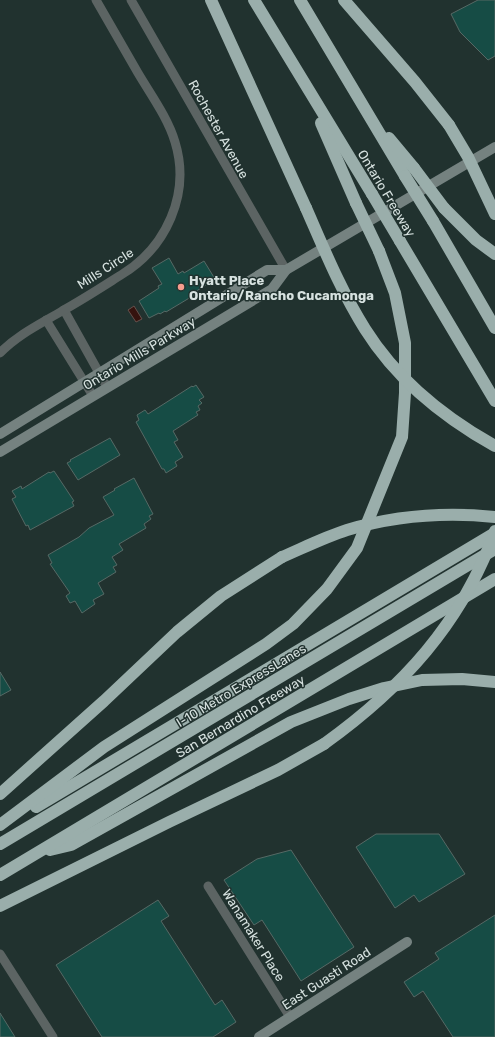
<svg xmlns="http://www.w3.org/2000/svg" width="495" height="1037" viewBox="0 0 495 1037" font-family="Rubik,sans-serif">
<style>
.water{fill:#35130e;stroke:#66514d}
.building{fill:#164c45;stroke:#566965}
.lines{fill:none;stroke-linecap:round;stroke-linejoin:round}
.street{stroke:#5c6463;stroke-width:9}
.secondary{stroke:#758280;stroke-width:10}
.highway{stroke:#9aaeab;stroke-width:12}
.highway-bridge{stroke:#9aaeab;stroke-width:12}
.poi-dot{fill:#f59d8e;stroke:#21322f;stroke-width:1.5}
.labels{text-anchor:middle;stroke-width:3;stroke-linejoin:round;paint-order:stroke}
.street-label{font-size:13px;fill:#d7e2e0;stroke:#21322f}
.poi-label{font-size:13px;font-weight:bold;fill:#d7e2e0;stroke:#21322f;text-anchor:start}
</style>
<rect width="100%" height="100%" fill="#21322f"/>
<path class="water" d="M134 306 142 319 136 322 128 310Z"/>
<g class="building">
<path d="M478 0H495V56L488 60 460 32 451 14Z"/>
<path d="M169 258 178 274 183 271 184 273 204 261 215 279 195 292 196 294 166 312 165 311 160 314 159 313 149 318 139 301 159 288 158 286 162 284 152 268Z"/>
<path d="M196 385 204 397 199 400 202 403 198 406 200 410 196 412 198 415 173 431 178 440 174 442 183 457 175 462 177 466 166 473 164 469H162L136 422 139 420 137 415 145 410 148 414 192 386 193 387Z"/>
<path d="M110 438 120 455 78 480 67 463 71 461 70 460Z"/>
<path d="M54 471 74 501 72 502 74 506 30 530 28 525 26 526 12 499 16 497 12 491 21 486 22 489 49 472 50 473Z"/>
<path d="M134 478 153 514 149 516 151 519 144 524 146 528 119 544 123 550 112 557 117 565 113 567 116 572 98 583 104 594 93 600 95 604 82 613 75 601 70 603 66 596 70 593 50 564 52 563 48 555 79 537 89 528 114 515 103 497 115 490 114 489Z"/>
<path d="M0 672 11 690 0 696Z"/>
<path d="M376 834H439L465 874 419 902 414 895 395 908 356 847Z"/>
<path d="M291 850 354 947 301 981 262 920 254 925 224 880 257 859Z"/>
<path d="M158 900 169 916 161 921 215 1005 222 1000 236 1022 213 1037H102L56 965Z"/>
<path d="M495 915V1037H453L423 991 414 997 404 982 439 959 435 953Z"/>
<path d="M0 1013 15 1037H0Z"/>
</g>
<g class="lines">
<g class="street">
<path d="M131 0 286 270"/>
<path d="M64 310 107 387"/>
<path d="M46 320 93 396"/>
<path d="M0 353C17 335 40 324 62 311 82 300 102 287 121 275 166 248 191 194 175 142 168 118 151 95 138 73 124 49 110 24 96 0"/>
<path d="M208 886 290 1017"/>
<path d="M0 954 53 1037"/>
</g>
<g class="secondary">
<path d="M0 434 267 270H286"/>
<path d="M0 452 272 289 286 270 495 147"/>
<path d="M259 1037 407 942"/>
</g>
<g class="highway">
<path d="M211 0 306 208"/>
<path d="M254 0 372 194"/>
<path d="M300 0 405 176"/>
<path d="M344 0 415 82 449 125"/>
<path d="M321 123 356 203"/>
<path d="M389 138 414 168"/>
<path d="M444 208 476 240 495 254"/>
<path d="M433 221 495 328"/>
<path d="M400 241 495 401"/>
<path d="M0 794 104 701 177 632 221 596 282 557"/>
<path d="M36 807 495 533"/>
<path d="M0 825 104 747 266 644 293 624 327 589 357 548 402 437 405 393V343L395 293 379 251"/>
<path d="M0 844 495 549"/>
<path d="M50 850 71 845 291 722 349 699 384 688 422 680 462 679 495 682"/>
<path d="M0 875 495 579"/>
<path d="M0 906 169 822 278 770 324 744"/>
</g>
<g class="highway-bridge">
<path d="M449 125 468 157 495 214"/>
<path d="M414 168 444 208"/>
<path d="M405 176 433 221"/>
<path d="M372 194 400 241"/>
<path d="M356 203 379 251"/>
<path d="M306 208C324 249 341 291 365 329 397 380 443 417 495 446"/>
<path d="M282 557C303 548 325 537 347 530 394 516 446 512 495 517"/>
<path d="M324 744C402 688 462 623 495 531"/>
</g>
</g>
<circle class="poi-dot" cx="181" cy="287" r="4"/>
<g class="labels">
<g class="street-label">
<text transform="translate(219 129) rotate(61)" y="5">Rochester Avenue</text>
<text transform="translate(387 193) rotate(59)" y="5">Ontario Freeway</text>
<text transform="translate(105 268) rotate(-33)" y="5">Mills Circle</text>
<text transform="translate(139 353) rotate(-31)" y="5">Ontario Mills Parkway</text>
<text transform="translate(241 685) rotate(-31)" y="5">I-10 Metro ExpressLanes</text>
<text transform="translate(240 716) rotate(-31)" y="5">San Bernardino Freeway</text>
<text transform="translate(254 935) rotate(58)" y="5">Wanamaker Place</text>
<text transform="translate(326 978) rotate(-33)" y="5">East Guasti Road</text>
</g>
<g class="poi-label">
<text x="189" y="285">Hyatt Place<tspan x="189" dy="15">Ontario/Rancho Cucamonga</tspan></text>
</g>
</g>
</svg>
